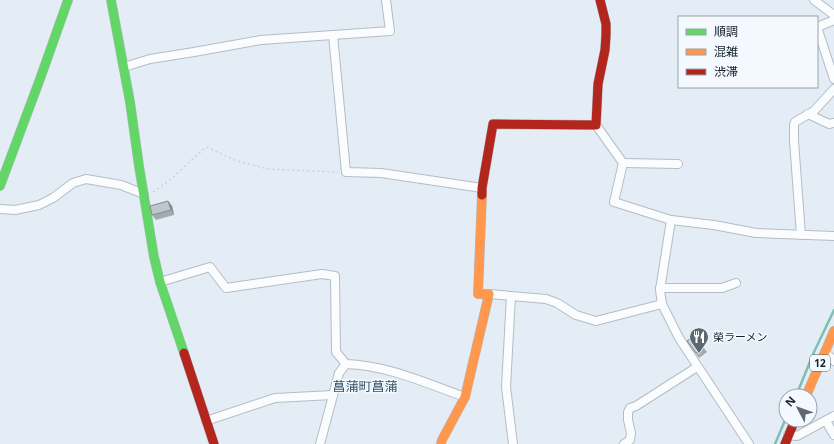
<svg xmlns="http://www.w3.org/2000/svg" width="834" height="444" viewBox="0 0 834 444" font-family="'Noto Sans','Noto Sans JP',sans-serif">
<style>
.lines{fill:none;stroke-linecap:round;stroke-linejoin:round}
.stream{stroke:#7fbfb1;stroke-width:2.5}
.street-casing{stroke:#b4bdc5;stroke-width:10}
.fast-casing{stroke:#b4bdc5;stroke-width:10}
.slow-casing{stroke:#b4bdc5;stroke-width:10}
.jam-casing{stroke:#b4bdc5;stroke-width:10}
.path{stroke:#ced1d4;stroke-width:1.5;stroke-dasharray:2 3;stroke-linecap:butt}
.street{stroke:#fbfcfe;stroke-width:8}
.fast{stroke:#63d668;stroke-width:9}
.slow{stroke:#ff974d;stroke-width:9}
.jam{stroke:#b3261e;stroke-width:9}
.wall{fill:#a2acb0}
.shaded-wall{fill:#848c90}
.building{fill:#bcc8cd;stroke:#848c90}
.labels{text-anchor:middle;stroke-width:3;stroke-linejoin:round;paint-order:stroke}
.shield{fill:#f3f9fe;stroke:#576068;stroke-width:1}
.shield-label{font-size:10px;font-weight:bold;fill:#141f28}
.poi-label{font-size:11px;fill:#141f28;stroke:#f3f9fe;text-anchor:start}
.quarter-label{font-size:13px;fill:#395368;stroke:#f3f9fe}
</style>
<rect width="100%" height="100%" fill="#e4edf5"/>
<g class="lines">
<g class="stream">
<path d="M796 396 814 352 834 310"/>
<path d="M775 444 786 418"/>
</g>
<g class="street-casing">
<g id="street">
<path d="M814 0 834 15"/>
<path d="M834 19 832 21 817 27 834 79"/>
<path d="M333 35 346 172 381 173 482 188"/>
<path d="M124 67 150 59 194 52 261 40 333 35 390 31 386 0"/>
<path d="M808 114 829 124 834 123"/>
<path d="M596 125 623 163 614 202 671 220 714 225 756 233 834 236"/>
<path d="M623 163 678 164"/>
<path d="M0 209 15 210 39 205 53 198 73 183 86 179 121 185 144 194"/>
<path d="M671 220 660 290 662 304 679 338 749 444"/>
<path d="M801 235 794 141V125L795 122 814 111 834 89"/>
<path d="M160 282 210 267 226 288 322 274 335 276 336 352 346 364"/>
<path d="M660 288H722L736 283"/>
<path d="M489 294 546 299 557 303 576 315 596 321 662 304"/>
<path d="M511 296 506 387 513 444"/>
<path d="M825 352 834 361"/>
<path d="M206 421 275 398 333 395"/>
<path d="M826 421 834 435"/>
<path d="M788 435 797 436 834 416"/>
<path d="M320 444 339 373 346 364C387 365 428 384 465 397"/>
<path d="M624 444 630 440 631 433 628 420V412L630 408 636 406 697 367"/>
</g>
</g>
<g class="fast-casing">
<g id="fast">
<path d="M111 0 130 102 139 166 154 257 160 282 184 353"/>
<path d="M0 186 40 79 68 0"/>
</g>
</g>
<g class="slow-casing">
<g id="slow">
<path d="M806 396 834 331"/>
<path d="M441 444 442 440 465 397 489 294H478L482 195"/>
</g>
</g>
<g class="jam-casing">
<g id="jam">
<path d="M482 195V188L493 124 596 125 598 84 605 50 606 35V24L600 0"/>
<path d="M184 353 214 444"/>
<path d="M785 444 795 420"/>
</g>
</g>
<path class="path" d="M153 192 171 179 206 147 237 161 268 169 338 172"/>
<use href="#street" class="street"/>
<use href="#fast" class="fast"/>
<use href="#slow" class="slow"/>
<use href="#jam" class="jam"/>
</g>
<g class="wall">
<path d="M168 201 172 206 174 215 156 220 152 215Z"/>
<path d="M694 335 707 352 699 358 687 341Z"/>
</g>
<path class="shaded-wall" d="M168 201 172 206 174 215 171 210Z"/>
<g class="building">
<path d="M168 201 171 210 152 215 150 206Z"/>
<path d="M694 335 703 347 696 353 687 341Z"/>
</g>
<defs>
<g id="restaurant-pin" transform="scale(1)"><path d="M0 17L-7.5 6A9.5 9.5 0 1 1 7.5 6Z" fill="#5d6770" stroke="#f3f9fe"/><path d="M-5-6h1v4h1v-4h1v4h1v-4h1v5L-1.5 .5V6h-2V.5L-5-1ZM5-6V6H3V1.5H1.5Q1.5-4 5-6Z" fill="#fff"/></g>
</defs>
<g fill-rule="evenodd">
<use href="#restaurant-pin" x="699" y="337"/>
</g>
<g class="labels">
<rect class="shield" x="810" y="355" width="20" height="16" rx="3"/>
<g class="shield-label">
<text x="820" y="367">12</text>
</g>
<g class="poi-label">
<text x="713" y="341">榮ラーメン</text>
</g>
<g class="quarter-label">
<text x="365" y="391">菖蒲町菖蒲</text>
</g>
</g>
<rect x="678" y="16" width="140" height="72" fill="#f3f9fe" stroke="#9aa2a8"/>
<rect x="686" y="29" width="20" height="6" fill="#63d668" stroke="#9aa2a8"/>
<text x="714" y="36" font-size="12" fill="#141f28">順調</text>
<rect x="686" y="49" width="20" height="6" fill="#ff974d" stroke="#9aa2a8"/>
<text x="714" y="56" font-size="12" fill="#141f28">混雑</text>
<rect x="686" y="69" width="20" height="6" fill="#b3261e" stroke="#9aa2a8"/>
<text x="714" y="76" font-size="12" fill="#141f28">渋滞</text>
<g transform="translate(798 408) rotate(311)"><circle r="19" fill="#f3f9fe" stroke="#9aa2a8"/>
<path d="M0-3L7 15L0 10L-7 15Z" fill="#5d6770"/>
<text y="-6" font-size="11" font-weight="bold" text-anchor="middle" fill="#141f28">N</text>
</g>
</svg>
